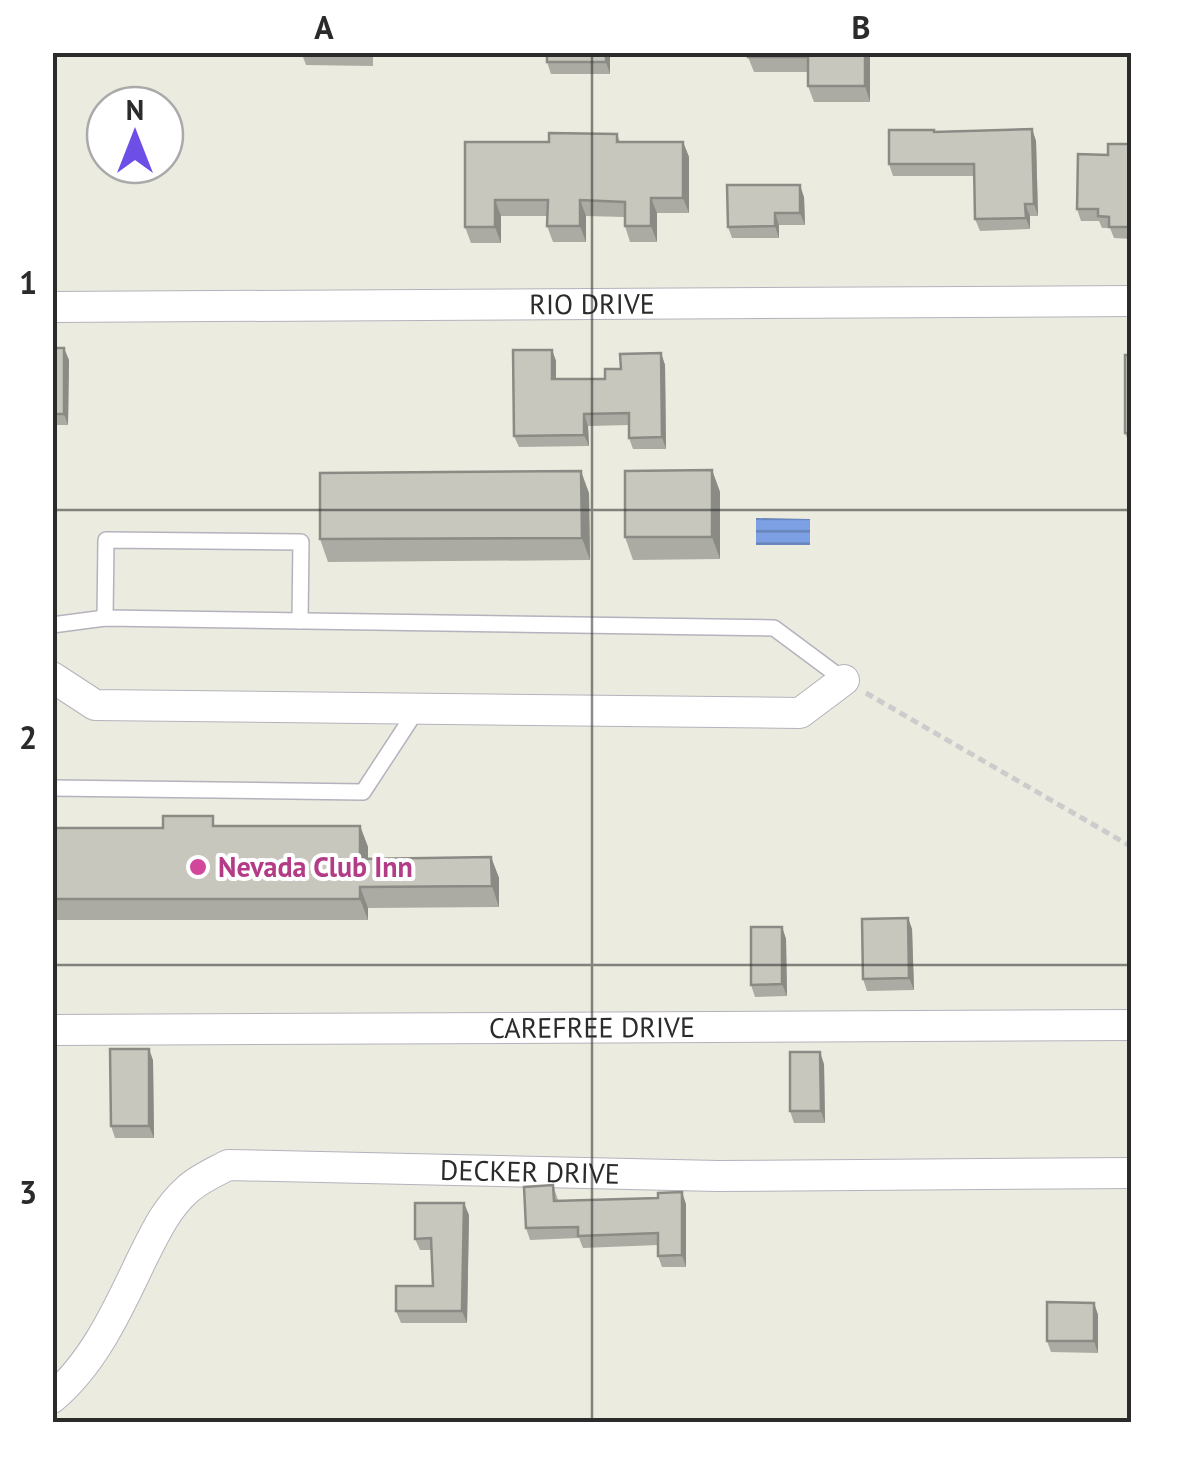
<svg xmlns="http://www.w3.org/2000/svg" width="1184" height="1475" viewBox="0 0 1184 1475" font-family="'PT Sans',sans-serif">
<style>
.water{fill:url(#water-rules)}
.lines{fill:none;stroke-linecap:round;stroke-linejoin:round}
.service-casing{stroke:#b5b2bd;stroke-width:18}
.minor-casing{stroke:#b5b2bd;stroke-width:32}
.path{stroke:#ccc;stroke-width:5;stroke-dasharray:8 5;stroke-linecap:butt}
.service{stroke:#fff;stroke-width:15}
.minor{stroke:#fff;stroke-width:30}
.wall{fill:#ababa3}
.shaded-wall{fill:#8b8b85}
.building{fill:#c7c7be;stroke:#8b8b85;stroke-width:2.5}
.grid{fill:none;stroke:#2b2b2b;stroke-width:2.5;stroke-opacity:0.55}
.hotel-dot{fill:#d1479c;stroke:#fff;stroke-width:4}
.labels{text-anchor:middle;stroke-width:8;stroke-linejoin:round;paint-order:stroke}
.street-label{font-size:28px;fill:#2b2b2b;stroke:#fff}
.hotel-label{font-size:28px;font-weight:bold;fill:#b23c85;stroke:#fff;text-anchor:start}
.neatline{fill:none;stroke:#2b2b2b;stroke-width:4}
.grid-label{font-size:32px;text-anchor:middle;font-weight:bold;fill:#2b2b2b}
</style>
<defs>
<pattern id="water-rules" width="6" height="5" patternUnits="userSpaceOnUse" patternTransform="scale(2.5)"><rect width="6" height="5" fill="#7ca0e3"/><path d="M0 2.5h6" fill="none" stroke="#6683b8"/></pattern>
</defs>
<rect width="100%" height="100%" fill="#ebebdf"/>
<path class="water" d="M756 518 810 519V545H756Z"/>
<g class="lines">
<g class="service-casing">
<g id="service">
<path d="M105 618 106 540 301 542 300 621"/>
<path d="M52 625 105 618 774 628 844 680"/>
<path d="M52 788 363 792 418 708"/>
</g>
</g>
<g class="minor-casing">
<g id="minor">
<path id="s1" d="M52 307 1132 301"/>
<path d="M52 677 95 705 800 713 844 680"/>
<path id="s2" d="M52 1030 1132 1025"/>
<path id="s3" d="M52 1398C94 1363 118 1309 141 1261 154 1235 166 1208 188 1189 199 1179 215 1172 228 1165L718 1176 1132 1173"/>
</g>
</g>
<path class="path" d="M866 693 1132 847"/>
<use href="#service" class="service"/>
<use href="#minor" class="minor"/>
</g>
<g class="wall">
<path d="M373 52V66L306 65 302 54Z"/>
<path d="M610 52V74H551L547 62Z"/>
<path d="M870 52V102H814L808 86V72H754L748 57Z"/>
<path d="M1032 129 1036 141 1038 216H1030V229L980 231 975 219 974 176H893L889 164 935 132Z"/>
<path d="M617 134 620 142H683L689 157V213H657V242H630L625 226V217L586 216V242H553L547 226V216H501V243H471L465 227 549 142Z"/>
<path d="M1132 144V239L1114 238 1110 228H1102L1099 221H1081L1077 209 1108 155Z"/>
<path d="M804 197 805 225H779V238H732L728 227Z"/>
<path d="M52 348 69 360 68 425H52Z"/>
<path d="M552 350 556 361V379H605L621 369 661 353 665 365 666 449H633L629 438V425L588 426 589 446 519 447 514 436Z"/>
<path d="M1132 355V450L1125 433Z"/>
<path d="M712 470 720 492V559L633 560 625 537Z"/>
<path d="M589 493 590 560 328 562 320 539Z"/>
<path d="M217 826H360L368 847V859L491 857 499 878V907L368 908V920H52V828H163Z"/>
<path d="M908 918 912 929 914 990 867 991 863 979Z"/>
<path d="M782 927 786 939 787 996 755 997 751 985Z"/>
<path d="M153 1060 154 1138H115L111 1126Z"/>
<path d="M824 1064 825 1123H794L790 1111Z"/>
<path d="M553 1185 558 1200 686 1204V1267H662L658 1256V1245L583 1248 579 1238 530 1240 526 1228Z"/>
<path d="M469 1215 467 1323H401L396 1311 433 1286 432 1250H420L415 1239Z"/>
<path d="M1094 1303 1098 1315V1353L1051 1352 1047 1341Z"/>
</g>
<g class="shaded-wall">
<path d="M606 52H610V74L606 62Z"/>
<path d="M865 52H870V102L865 86Z"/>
<path d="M1032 129 1036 141 1038 216 1034 204Z"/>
<path d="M683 142 689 157V213L683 198Z"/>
<path d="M800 185 804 197 805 225 800 213Z"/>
<path d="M651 198 657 213V242L651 226Z"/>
<path d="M495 200 501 216V243L495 227Z"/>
<path d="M580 200 586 216V242L580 226Z"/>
<path d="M1025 204 1030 216V229L1026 218Z"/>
<path d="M775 213 779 225V238L775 226Z"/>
<path d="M64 348 69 360 68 425 64 414Z"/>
<path d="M552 350 556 361V391L552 379Z"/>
<path d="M661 353 665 365 666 449 662 437Z"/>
<path d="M584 414 588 426 589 446 584 435Z"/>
<path d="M712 470 720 492V559L712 537Z"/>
<path d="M581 471 589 493 590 560 582 538Z"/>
<path d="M360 826 368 847V880L360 859Z"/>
<path d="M491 857 499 878V907L492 886Z"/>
<path d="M360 887 368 908V920L360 899Z"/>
<path d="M908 918 912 929 914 990 909 978Z"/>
<path d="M782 927 786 939 787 996 782 984Z"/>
<path d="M149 1049 153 1060 154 1138 149 1126Z"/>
<path d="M820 1052 824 1064 825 1123 821 1111Z"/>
<path d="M682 1192 686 1204V1267L682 1255Z"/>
<path d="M464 1203 469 1215 467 1323 462 1311Z"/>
<path d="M1094 1303 1098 1315V1353L1094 1341Z"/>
</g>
<g class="building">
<rect x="302" y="52" width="66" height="2"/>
<rect x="547" y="52" width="59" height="10"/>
<path d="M748 52H865V86H808V57H748Z"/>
<path d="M1032 129 1034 204H1025L1026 218 975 219 974 164H889V130H934V132Z"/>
<path d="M549 133 617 134V142H683V198H651V226H625V202L580 200V226H547L548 200H495V227H465V142H549Z"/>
<path d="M1108 144H1132V227H1109V217L1098 216V209H1077L1078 154 1108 155Z"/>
<path d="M727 185H800V213H775V226L728 227Z"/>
<rect x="52" y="348" width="12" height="66"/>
<path d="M513 350H552V379H605V369H621L620 354 661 353 662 437 629 438V413L584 414V435L514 436Z"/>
<rect x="1125" y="355" width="7" height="78"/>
<path d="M712 470V537H625V471Z"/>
<path d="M581 471 582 538 320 539V473Z"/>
<path d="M163 816H213V826H360V859L491 857 492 886 360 887V899H52V828H163Z"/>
<path d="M908 918 909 978 863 979 862 919Z"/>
<path d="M751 927H782V984L751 985Z"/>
<path d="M110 1049H149V1126H111Z"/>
<path d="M790 1052H820L821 1111H790Z"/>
<path d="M553 1185 554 1201 658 1198V1193L682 1192V1255L658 1256V1233L578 1236V1227L526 1228 524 1187Z"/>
<path d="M415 1203H464L462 1311H396V1286H433L431 1238 415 1239Z"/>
<path d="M1047 1302 1094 1303V1341H1047Z"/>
</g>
<path class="grid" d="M592 52V1422M52 510H1132M52 965H1132"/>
<circle class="hotel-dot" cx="198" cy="867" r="10"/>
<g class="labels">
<g class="street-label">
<text dy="10" stroke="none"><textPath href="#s1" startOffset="540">RIO DRIVE</textPath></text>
<text dy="10" stroke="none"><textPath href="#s2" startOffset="540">CAREFREE DRIVE</textPath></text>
<text dy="10" stroke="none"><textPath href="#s3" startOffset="600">DECKER DRIVE</textPath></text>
</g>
<g class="hotel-label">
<text x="218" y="877">Nevada Club Inn</text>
</g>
</g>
<rect width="1184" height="1475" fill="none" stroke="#ffffff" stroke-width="110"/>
<g transform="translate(135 135)"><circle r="48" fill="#ffffff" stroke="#aaaaaa" stroke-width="2.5"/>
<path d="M0-8L18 38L0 25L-18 38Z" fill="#6d4fe8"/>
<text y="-15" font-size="28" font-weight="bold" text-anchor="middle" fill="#2b2b2b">N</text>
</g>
<rect x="55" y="55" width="1074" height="1365" class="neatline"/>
<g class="grid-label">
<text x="324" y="39">A</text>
<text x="861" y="39">B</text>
<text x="28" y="294">1</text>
<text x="28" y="749">2</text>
<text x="28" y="1204">3</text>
</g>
</svg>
